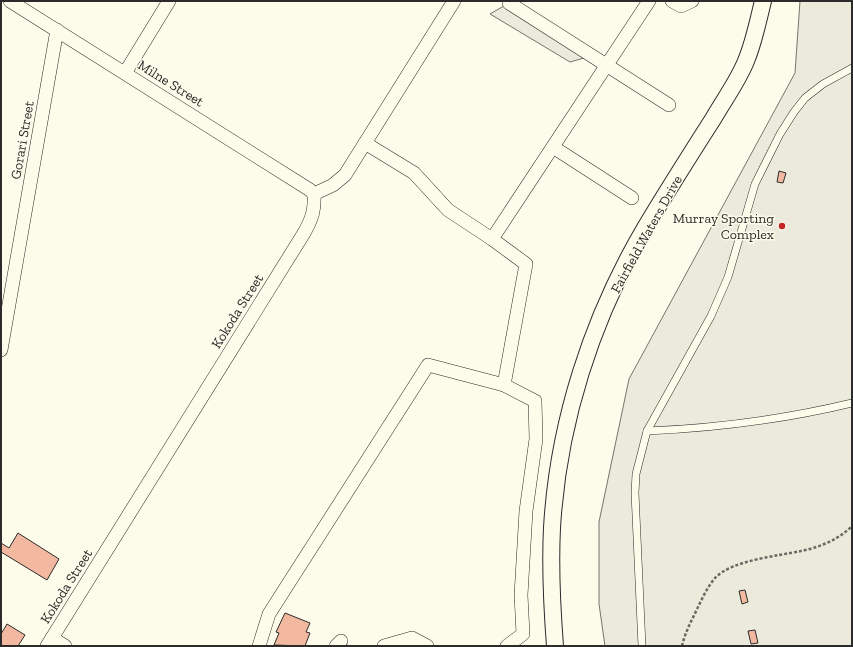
<svg xmlns="http://www.w3.org/2000/svg" width="853" height="647" viewBox="0 0 853 647" font-family="'Zilla Slab',serif">
<style>
.green{fill:#ecebdb;stroke:#74746e}
.parking{fill:#eceadb;stroke:#74746e}
.building{fill:#f2b8a0;stroke:#2b2b2b}
.lines{fill:none;stroke-linecap:round;stroke-linejoin:round}
.service-casing{stroke:#2b2b2b;stroke-width:8}
.minor-casing{stroke:#2b2b2b;stroke-width:14}
.tertiary-casing{stroke:#2b2b2b;stroke-width:18}
.path{stroke:#6a6964;stroke-width:2.5;stroke-dasharray:3 2;stroke-linecap:butt}
.service{stroke:#fdfbea;stroke-width:7}
.minor{stroke:#fdfbea;stroke-width:13}
.tertiary{stroke:#fdfbea;stroke-width:16}
.poi-dot{fill:#c62828;stroke:#fdfbea;stroke-width:1.5}
.labels{text-anchor:middle;stroke-width:3;stroke-linejoin:round;paint-order:stroke}
.street-label{font-size:14px;fill:#2b2b2b;stroke:#fdfbea}
.poi-label{font-size:14px;fill:#2b2b2b;stroke:#fdfbea;text-anchor:end}
</style>
<rect width="100%" height="100%" fill="#fdfbea"/>
<path class="green" d="M800 1H852V646H605L599 604V522L629 379 795 73Z"/>
<path class="parking" d="M509 3 591 56 570 62 490 14Z"/>
<g class="building">
<path d="M779 171 786 173 783 183 777 182Z"/>
<path d="M18 533 59 559 47 580 1 552V543L9 548Z"/>
<path d="M745 590 748 602 742 604 739 591Z"/>
<path d="M285 613 310 623 306 632 310 633 305 646 274 645 279 633 276 632Z"/>
<path d="M7 624 25 635 18 646H1V634Z"/>
<path d="M755 630 758 643 751 644 748 631Z"/>
</g>
<g class="lines">
<g class="service-casing">
<g id="service">
<path d="M647 431C719 428 781 420 852 403"/>
<path d="M642 646 635 493 636 474 647 431 711 316 728 277 755 184 780 134 794 112 805 98 823 84 852 68"/>
</g>
</g>
<g class="minor-casing">
<g id="minor">
<path d="M10 1 310 190 314 194"/>
<path d="M672 1 681 6 692 1"/>
<path d="M509 3 669 105"/>
<path d="M125 73 169 1"/>
<path d="M365 143 414 173 448 210 492 239 526 264 504 385 535 401 536 439 526 511 521 595 523 634 507 646"/>
<path d="M553 147 632 198"/>
<path d="M314 194 333 185 345 175 454 1"/>
<path d="M492 239 649 1"/>
<path d="M1 350 57 30"/>
<path d="M52 638 65 646"/>
<path d="M47 646 304 233C312 219 315 210 314 194"/>
<path d="M259 646 269 614 428 365 504 385"/>
<path d="M336 646 341 641"/>
<path d="M384 646 412 638 427 646"/>
</g>
</g>
<g class="tertiary-casing">
<path id="tertiary" d="M555 646C552 607 550 567 552 528 558 423 592 318 645 228 667 191 690 155 713 119 724 100 738 81 746 61 754 42 758 21 763 1"/>
</g>
<path class="path" d="M682 646C685 632 692 620 698 607 703 597 708 586 715 578 732 560 778 556 801 551 820 547 838 540 852 526"/>
<use href="#service" class="service"/>
<use href="#minor" class="minor"/>
<use href="#tertiary" class="tertiary"/>
</g>
<circle class="poi-dot" cx="782" cy="226" r="4"/>
<g class="labels">
<g class="street-label">
<text transform="translate(171 83) rotate(32)" y="5">Milne Street</text>
<text transform="translate(22 140) rotate(-80)" y="5">Gorari Street</text>
<text transform="translate(646 234) rotate(-61)" y="5">Fairfield Waters Drive</text>
<text transform="translate(237 311) rotate(-58)" y="5">Kokoda Street</text>
<text transform="translate(66 586) rotate(-58)" y="5">Kokoda Street</text>
</g>
<g class="poi-label">
<text x="774" y="223">Murray Sporting<tspan x="774" dy="16">Complex</tspan></text>
</g>
</g>
<rect width="853" height="647" fill="none" stroke="#2b2b2b" stroke-width="4"/>
</svg>
